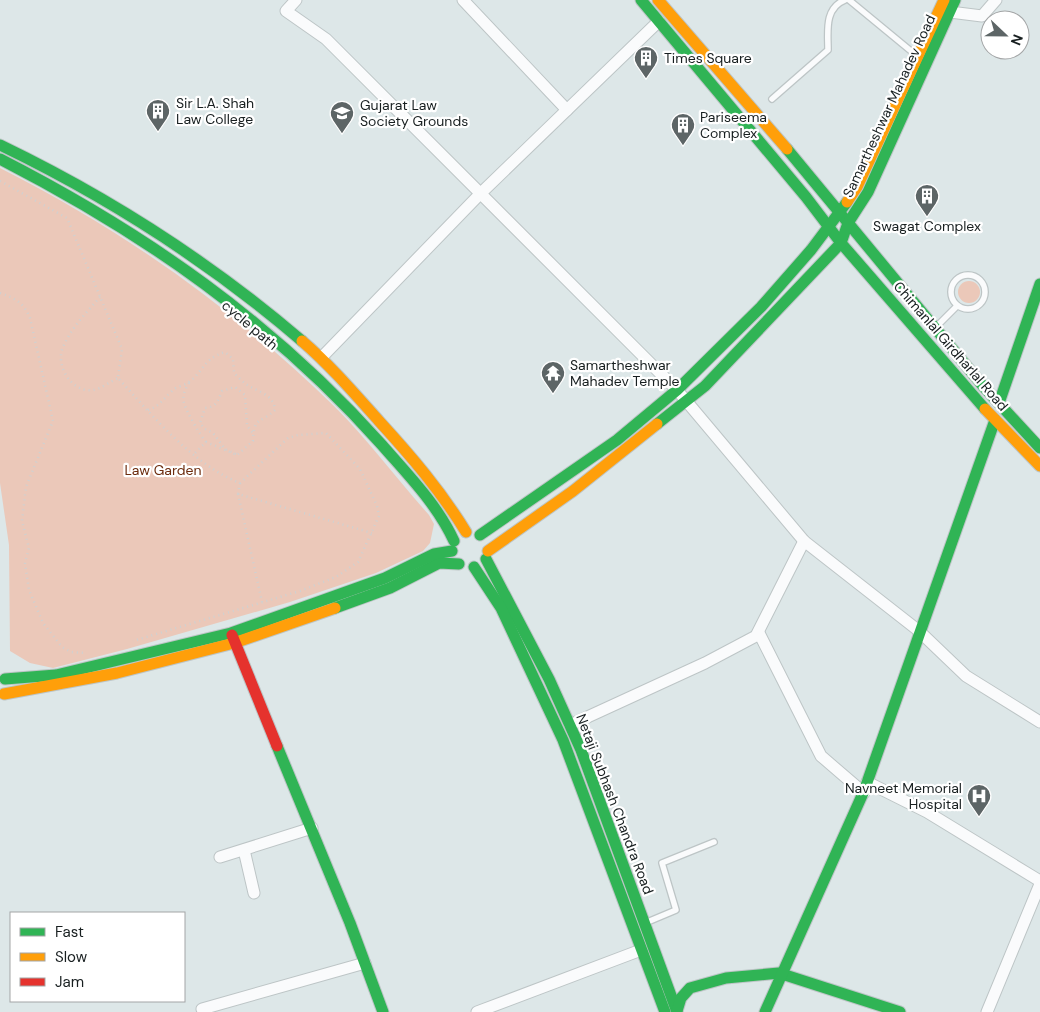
<svg xmlns="http://www.w3.org/2000/svg" width="1040" height="1012" viewBox="0 0 1040 1012" font-family="'DM Sans',sans-serif">
<style>
.green{fill:#ebc8b9}
.lines{fill:none;stroke-linecap:round;stroke-linejoin:round}
.lane-casing{stroke:#bdc5c6;stroke-width:8}
.street-casing{stroke:#bdc5c6;stroke-width:13}
.fast-casing{stroke:#bdc5c6;stroke-width:13}
.slow-casing{stroke:#bdc5c6;stroke-width:13}
.jam-casing{stroke:#bdc5c6;stroke-width:13}
.path{stroke:#cfd1d1;stroke-width:2.5;stroke-dasharray:1 4;stroke-linecap:butt}
.lane{stroke:#fafbfc;stroke-width:5.5}
.street{stroke:#fafbfc;stroke-width:11}
.fast{stroke:#30b455;stroke-width:11}
.slow{stroke:#ff9f0a;stroke-width:11}
.jam{stroke:#e5322d;stroke-width:11}
.labels{text-anchor:middle;stroke-width:4.5;stroke-linejoin:round;paint-order:stroke}
.poi-label{font-size:14px;fill:#181f20;stroke:#fff;text-anchor:start}
.street-label{font-size:14px;fill:#181f20;stroke:#fff}
.park-label{font-size:14px;fill:#6c2c0e;stroke:#fff}
</style>
<rect width="100%" height="100%" fill="#dde7e8"/>
<g class="green">
<path d="M0 168C123 230 236 310 334 406 368 440 397 479 429 515L434 524 430 543 423 551 376 573 290 602 127 649 53 668 30 663 10 651 9 545 0 483Z"/>
<circle cx="969" cy="292" r="11"/>
</g>
<g class="lines">
<g class="lane-casing">
<g id="lane">
<path d="M849 0 917 56"/>
<path d="M772 99 828 50C828 32 824 8 845 0"/>
<circle cx="968" cy="292" r="17"/>
<path d="M936 327 957 306"/>
<path d="M645 923 676 910 662 863 714 842"/>
</g>
</g>
<g class="street-casing">
<g id="street">
<path d="M296 0 286 11 326 39 677 390 804 541 919 631 966 676 1040 722"/>
<path d="M463 0 567 110"/>
<path d="M950 12 982 16 996 0"/>
<path d="M321 358 480 194 659 21"/>
<path d="M759 633 821 756 864 793"/>
<path d="M570 725 705 663 756 636 804 541"/>
<path d="M867 782 927 812 1040 881"/>
<path d="M244 850 254 893"/>
<path d="M220 857 312 828"/>
<path d="M202 1009 365 963"/>
<path d="M477 1012 641 950"/>
<path d="M987 1012 1040 884"/>
</g>
</g>
<g class="fast-casing">
<g id="fast">
<path d="M641 0 806 197 841 243 985 409"/>
<path d="M0 145C108 197 211 263 302 341"/>
<path d="M787 149 983 386 1040 448"/>
<path d="M0 159C146 234 272 322 382 445 408 475 437 504 454 541"/>
<path d="M999 403 1040 284"/>
<path d="M657 424 705 386 841 243 848 223 868 192 955 0"/>
<path d="M480 535 617 440 677 390 761 307 811 250 847 202"/>
<path d="M486 559 549 679 581 750 677 1012"/>
<path d="M474 567 501 608 563 740 665 1012"/>
<path d="M335 608 390 588 439 563 459 564"/>
<path d="M5 679 56 675 231 633 385 578 434 554 452 551"/>
<path d="M277 746 350 923 383 1012"/>
<path d="M677 1011 681 998 690 988 726 978 779 973 900 1012"/>
<path d="M765 1012 864 791 995 420"/>
</g>
</g>
<g class="slow-casing">
<g id="slow">
<path d="M658 0 787 149"/>
<path d="M847 202 857 187 944 0"/>
<path d="M302 341C330 365 354 393 379 421 411 456 441 491 466 532"/>
<path d="M985 409 1040 466"/>
<path d="M488 551 573 491 657 424"/>
<path d="M4 694 117 673 234 643 335 608"/>
</g>
</g>
<g class="jam-casing">
<path id="jam" d="M232 635 277 746"/>
</g>
<g class="path">
<path d="M0 181 67 218 122 349 118 378C151 414 193 465 240 483L288 438 298 435 326 433 360 469 377 506 379 516 358 562 336 577 300 591 133 641"/>
<path d="M0 293C15 298 24 303 30 318L53 421 26 487 22 521 29 548 25 563 29 590 43 623 62 647 71 652 85 653"/>
<path d="M100 297C87 312 71 328 63 347 55 365 71 393 93 390 101 389 111 381 118 378"/>
<path d="M189 383C185 389 182 396 184 403 186 411 200 435 206 442"/>
<path d="M148 410C160 406 163 399 172 391 176 386 184 386 189 382 204 371 203 359 225 352L233 359 234 373C238 377 242 381 246 384 257 392 274 394 275 410 262 423 253 416 253 441L237 455 206 442 195 453"/>
<path d="M236 454 225 449 213 433 205 429 200 423 205 408C216 407 218 401 222 391L235 387 245 395 247 426 253 433"/>
<path d="M240 483 238 494 372 533"/>
<path d="M238 494 262 602"/>
</g>
<use href="#lane" class="lane"/>
<use href="#street" class="street"/>
<use href="#fast" class="fast"/>
<use href="#slow" class="slow"/>
<use href="#jam" class="jam"/>
</g>
<defs>
<g id="building-pin" transform="scale(1.25)"><path d="M0 17L-7.5 6A9.5 9.5 0 1 1 7.5 6Z" fill="#5d6566" stroke="#fff"/><path d="M-4-6H4V6H1V3H-1V6H-4ZM-2.5-4.3h1.7v1.8h-1.7ZM.8-4.3h1.7v1.8H.8ZM-2.5-1h1.7V.8h-1.7ZM.8-1h1.7V.8H.8Z" fill="#fff"/></g>
<g id="university-pin" transform="scale(1.25)"><path d="M0 17L-7.5 6A9.5 9.5 0 1 1 7.5 6Z" fill="#5d6566" stroke="#fff"/><path d="M0-5L7-2L0 1L-7-2ZM-4 1L0 2.5L4 1V4Q0 6-4 4Z" fill="#fff"/></g>
<g id="temple-pin" transform="scale(1.25)"><path d="M0 17L-7.5 6A9.5 9.5 0 1 1 7.5 6Z" fill="#5d6566" stroke="#fff"/><path d="M0-6L5-2H3V0L6.5 2.5H4V6H1.5V3h-3V6H-4V2.5H-6.5L-3 0V-2H-5Z" fill="#fff"/></g>
<g id="hospital-pin" transform="scale(1.25)"><path d="M0 17L-7.5 6A9.5 9.5 0 1 1 7.5 6Z" fill="#5d6566" stroke="#fff"/><path d="M-5-5h3v3.5h4V-5h3V5h-3V1.5h-4V5h-3Z" fill="#fff"/></g>
</defs>
<g fill-rule="evenodd">
<use href="#building-pin" x="646" y="58"/>
<use href="#building-pin" x="158" y="111"/>
<use href="#university-pin" x="342" y="113"/>
<use href="#building-pin" x="683" y="125"/>
<use href="#building-pin" x="927" y="196"/>
<use href="#temple-pin" x="553" y="373"/>
<use href="#hospital-pin" x="979" y="796"/>
</g>
<g class="labels">
<g class="poi-label">
<text x="664" y="63">Times Square</text>
<text x="176" y="108">Sir L.A. Shah<tspan x="176" dy="16">Law College</tspan></text>
<text x="360" y="110">Gujarat Law<tspan x="360" dy="16">Society Grounds</tspan></text>
<text x="700" y="122">Pariseema<tspan x="700" dy="16">Complex</tspan></text>
<text x="927" y="231" text-anchor="middle">Swagat Complex</text>
<text x="570" y="370">Samartheshwar<tspan x="570" dy="16">Mahadev Temple</tspan></text>
<text x="962" y="793" text-anchor="end">Navneet Memorial<tspan x="962" dy="16">Hospital</tspan></text>
</g>
<g class="street-label">
<text transform="translate(889 106) rotate(-65)" y="5">Samartheshwar Mahadev Road</text>
<text transform="translate(250 325) rotate(40)" y="5">cycle path</text>
<text transform="translate(951 346) rotate(49)" y="5">Chimanlal Girdharlal Road</text>
<text transform="translate(615 804) rotate(69)" y="5">Netaji Subhash Chandra Road</text>
</g>
<g class="park-label">
<text x="163" y="475">Law Garden</text>
</g>
</g>
<rect x="10" y="912" width="175" height="90" fill="#ffffff" stroke="#a3a5a6"/>
<rect x="20" y="928" width="25" height="8" fill="#30b455" stroke="#a3a5a6"/>
<text x="55" y="937" font-size="15" fill="#181f20">Fast</text>
<rect x="20" y="953" width="25" height="8" fill="#ff9f0a" stroke="#a3a5a6"/>
<text x="55" y="962" font-size="15" fill="#181f20">Slow</text>
<rect x="20" y="978" width="25" height="8" fill="#e5322d" stroke="#a3a5a6"/>
<text x="55" y="987" font-size="15" fill="#181f20">Jam</text>
<g transform="translate(1005 35) rotate(112)"><circle r="24" fill="#ffffff" stroke="#a3a5a6"/>
<path d="M0-4L9 19L0 12L-9 19Z" fill="#5d6566"/>
<text y="-8" font-size="14" font-weight="bold" text-anchor="middle" fill="#181f20">N</text>
</g>
</svg>
